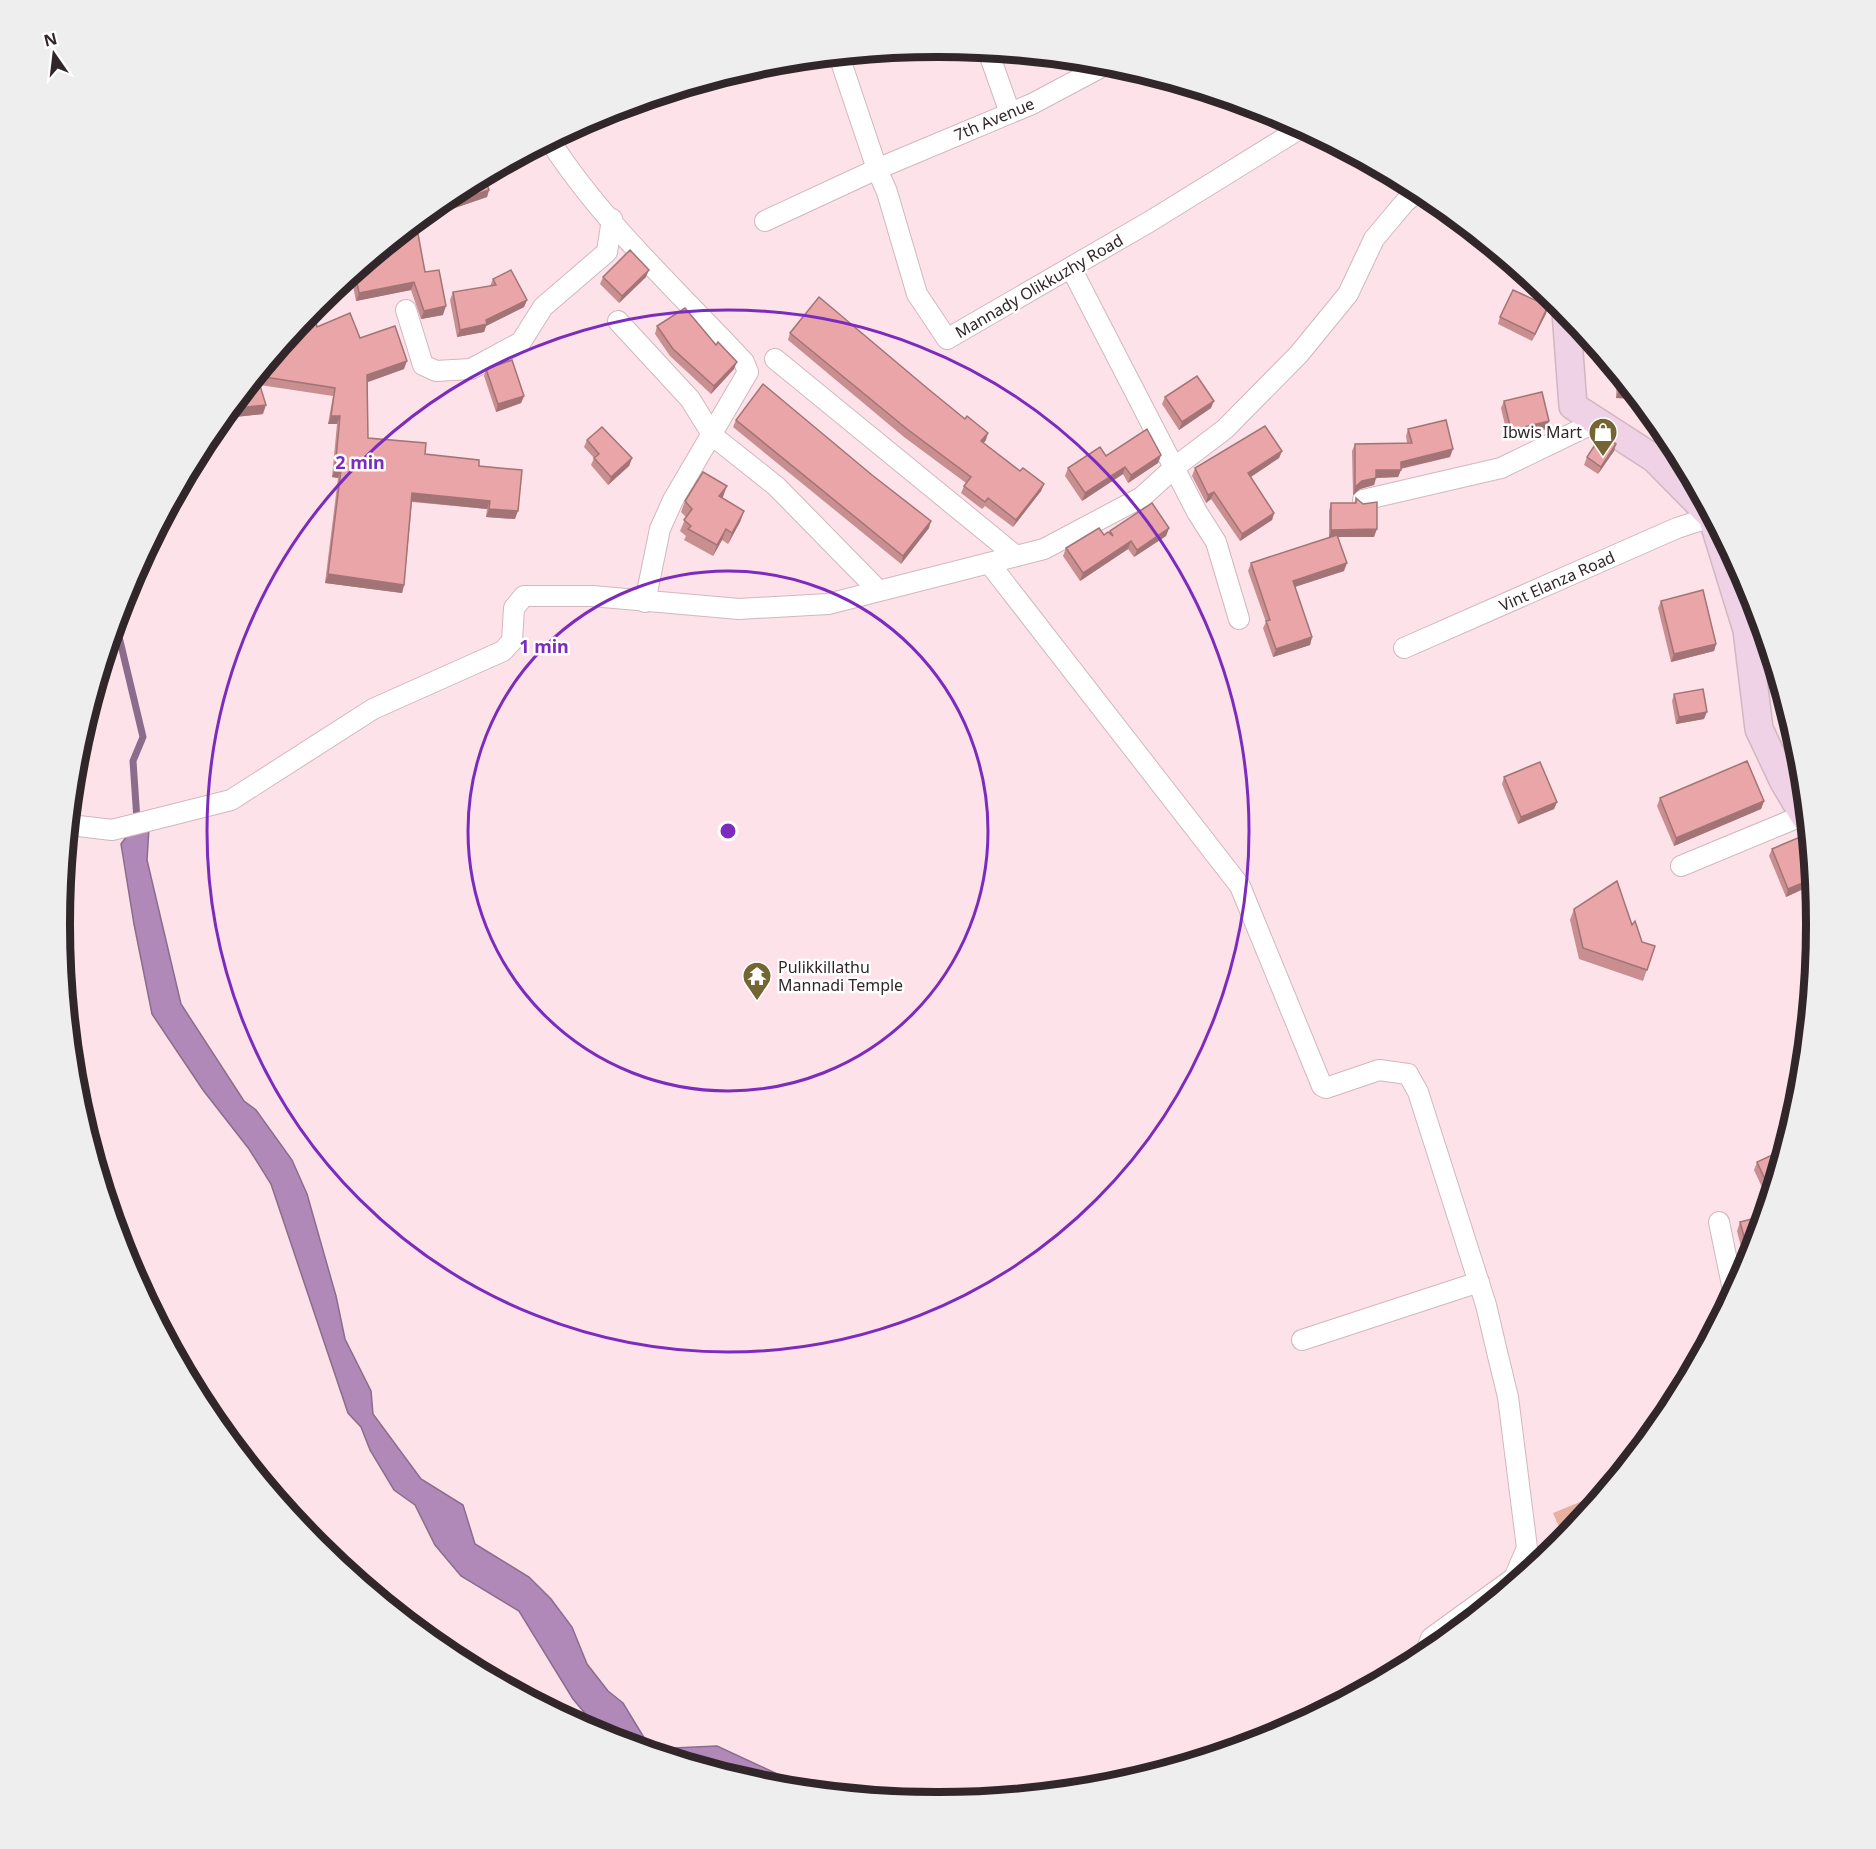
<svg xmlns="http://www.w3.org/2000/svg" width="1876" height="1849" viewBox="0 0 1876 1849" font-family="'Noto Sans',sans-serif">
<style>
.green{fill:#e9b0a0}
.water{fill:#b189b8;stroke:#8b6c8d;stroke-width:1.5}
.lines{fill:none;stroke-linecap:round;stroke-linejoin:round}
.stream{stroke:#8b6c8d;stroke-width:7}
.minor-casing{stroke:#d1b7bf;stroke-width:22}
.secondary-casing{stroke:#d1b7bf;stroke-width:30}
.minor{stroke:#fff;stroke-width:20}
.secondary{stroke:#f0d2e7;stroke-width:27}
.wall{fill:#c88e90}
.shaded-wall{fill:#a37475}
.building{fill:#e9a5a7;stroke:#a37475;stroke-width:1.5}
.ring{fill:none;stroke:#7b2cbf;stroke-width:3}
.labels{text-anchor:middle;stroke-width:5;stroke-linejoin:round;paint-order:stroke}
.street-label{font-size:16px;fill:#31272a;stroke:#fff}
.poi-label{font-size:16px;fill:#31272a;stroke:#fff;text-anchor:end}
.rim{fill:none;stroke:#31272a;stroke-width:8}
.centre{fill:#7b2cbf;stroke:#fff;stroke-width:3}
.ring-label{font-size:18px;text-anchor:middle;font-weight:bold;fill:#7b2cbf;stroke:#fff;stroke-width:5;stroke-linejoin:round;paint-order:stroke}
</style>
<rect width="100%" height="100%" fill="#fde2ea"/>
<path class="green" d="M1602 1493 1564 1539 1553 1513Z"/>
<path class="water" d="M149 828 147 860 181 1004 244 1101 256 1110 292 1160 307 1194 336 1296 345 1339 371 1391 373 1414 421 1479 463 1505 475 1544 529 1577 551 1599 572 1627 587 1664 608 1691 623 1703 651 1749 717 1746 812 1790 766 1786 605 1737 573 1699 519 1611 461 1576 435 1545 415 1505 394 1490 370 1450 361 1427 348 1413 271 1184 249 1149 203 1090 152 1014 134 924 121 844 130 832Z"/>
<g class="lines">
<path class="stream" d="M116 624 143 737 133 761 137 820"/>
<g class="minor-casing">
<g id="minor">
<path d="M988 51 1010 113"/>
<path d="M839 56 877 169 887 192 917 294 947 339 1149 222 1301 128"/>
<path d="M550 141C603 223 678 291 744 362L748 372 673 500 660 529 645 602"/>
<path d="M765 221 877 169 1032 104 1109 63"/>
<path d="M1071 268 1197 512 1216 542 1239 619"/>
<path d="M406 310 423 365 436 371 471 369 521 342 543 307 607 252 612 219"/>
<path d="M618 321 690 399 713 436 776 486 878 590"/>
<path d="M775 359 1016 556"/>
<path d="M1655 459 1677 454"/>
<path d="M1363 500 1501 468 1598 421"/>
<path d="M989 563 1240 886 1322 1086 1326 1088 1379 1070 1408 1074 1418 1092 1486 1305 1498 1356 1508 1397 1527 1548 1514 1578 1431 1638 1428 1646 1429 1652"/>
<path d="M1404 648 1677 528 1711 517"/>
<path d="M1784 782 1801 771"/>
<path d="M70 825 112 830 231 800 373 709 503 651 512 641 514 608 524 596H592L739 609 828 604 1044 549 1142 497 1175 467 1225 429 1299 354 1348 294 1374 239 1405 202 1419 191"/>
<path d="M1681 866 1804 815"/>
<path d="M1719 1222 1733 1290"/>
<path d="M1302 1340 1479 1282"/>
</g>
</g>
<g class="secondary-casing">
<g id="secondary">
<path d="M1566 312 1573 406 1655 459 1710 515"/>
<path d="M1714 523 1747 630 1759 729 1784 782 1805 817"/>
</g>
</g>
<use href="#minor" class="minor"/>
<use href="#secondary" class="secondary"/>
</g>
<g class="wall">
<path d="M602 113 608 117 605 124 570 136 569 131Z"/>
<path d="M484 176 489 190 487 197 452 209 447 197Z"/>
<path d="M397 238 425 272 443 315 421 319 411 290 356 301 351 276Z"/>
<path d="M603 277H646L619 303 600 284Z"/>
<path d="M493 279 527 300 524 307 486 326 484 332 457 337 450 300 453 292 490 286Z"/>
<path d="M1548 306 1532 341 1498 324 1500 317Z"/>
<path d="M308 315 311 324 317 327 360 338 404 369 368 382V438L425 454 479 466 515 519 486 517 487 509 412 502 404 585 402 593 325 583 338 478 332 477 337 424H328L333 396 260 385 263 414 226 418 225 416Z"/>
<path d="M657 326 716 345 734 369 711 394 670 356 655 334Z"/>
<path d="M790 333 986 440 983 443 1020 471 1044 484 1041 491 1013 527 985 506 982 509 961 493 964 486 966 483 904 437 788 340Z"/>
<path d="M486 369 524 396 521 403 496 412 484 376Z"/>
<path d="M1617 375 1637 399 1616 398Z"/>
<path d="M1165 397 1211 408 1179 430 1162 404Z"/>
<path d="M1504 401 1549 421 1546 429 1508 438 1501 408Z"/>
<path d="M736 420 929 528 901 564 733 427Z"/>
<path d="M1408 429 1450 457 1401 469 1398 477 1376 478 1374 485 1360 489 1353 495 1352 451 1355 444 1407 443 1406 436Z"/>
<path d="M587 440 632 458 629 466 608 485 591 465 594 458 584 447Z"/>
<path d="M1616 444 1614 451 1598 474 1584 465 1587 457Z"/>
<path d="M1282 451 1279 458 1251 477 1274 513 1272 520 1240 541 1211 499 1206 503 1192 476 1195 468Z"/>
<path d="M1161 455 1158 463 1128 483 1123 474 1082 501 1065 476 1068 468 1106 456Z"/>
<path d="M722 498 744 511 740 522 728 544 722 540 713 556 684 540 686 536 680 531 686 517 681 512 685 501Z"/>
<path d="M1356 498 1374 537H1338L1344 571 1295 587 1312 637 1310 645 1273 657 1263 628 1266 622 1248 571 1251 563 1331 537H1329V511L1331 503H1354Z"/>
<path d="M1169 528 1166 536 1134 557 1128 549 1080 581 1063 556 1066 548 1109 533 1110 531Z"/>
<path d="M1661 601 1716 644 1714 651 1671 662 1658 608Z"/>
<path d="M1769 653 1797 746 1787 751Z"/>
<path d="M1674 694 1704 719 1676 724 1672 701Z"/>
<path d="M1504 777 1557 802 1554 809 1518 824 1502 784Z"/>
<path d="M1660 798 1764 801 1761 809 1674 846 1657 806Z"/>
<path d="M1772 849 1812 885 1786 897 1769 856Z"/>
<path d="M1574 909 1632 925 1642 942 1655 946 1643 981 1579 959 1570 920Z"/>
<path d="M1783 1150 1768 1200 1754 1170 1757 1162Z"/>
<path d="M1763 1216 1749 1261 1746 1266 1737 1231 1740 1222Z"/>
</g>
<g class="shaded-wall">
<path d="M608 117 605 124 570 136 573 129Z"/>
<path d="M489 190 487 197 452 209 454 202Z"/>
<path d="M649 270 646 277 619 303 622 296Z"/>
<path d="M414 282 411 290 356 301 359 293Z"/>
<path d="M527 300 524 307 486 326 484 332 457 337 460 330 486 320Z"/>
<path d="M446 306 443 315 421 319 424 311Z"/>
<path d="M1548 306 1546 314 1532 341 1535 334Z"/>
<path d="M407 361 404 369 365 383 367 375Z"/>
<path d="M737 362 734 369 711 394 714 386Z"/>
<path d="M1619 390 1630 391 1637 399 1616 398Z"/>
<path d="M524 396 521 403 496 412 498 404Z"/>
<path d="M1214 401 1211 408 1179 430 1182 422Z"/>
<path d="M266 405 263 414 226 418 228 413 230 409Z"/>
<path d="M331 416H340L337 424H328Z"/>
<path d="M1549 421 1546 429 1508 438 1511 430Z"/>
<path d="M988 433 986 440 979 449 981 441Z"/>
<path d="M1616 444 1614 451 1598 474 1601 467Z"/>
<path d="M1453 449 1450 457 1398 469 1401 462Z"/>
<path d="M1282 451 1279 458 1246 480 1248 473Z"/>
<path d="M1161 455 1158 463 1128 483 1131 475Z"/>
<path d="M632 458 629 466 608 485 611 477Z"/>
<path d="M1125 467 1123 474 1082 501 1085 493Z"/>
<path d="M335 469 341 470 338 478 332 477Z"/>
<path d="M1376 470H1401L1398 477 1374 478Z"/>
<path d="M1376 478 1374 485 1360 489 1353 495 1355 487 1362 481Z"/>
<path d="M1044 484 1041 491 1013 527 1016 520Z"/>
<path d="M727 486 723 497 715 507 719 496Z"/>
<path d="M1214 492 1211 499 1206 503 1208 495Z"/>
<path d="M412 493 490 501 487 509 409 501Z"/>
<path d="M489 509 518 511 515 519 486 517Z"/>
<path d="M744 511 740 522 728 544 732 533Z"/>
<path d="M1274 513 1272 520 1240 541 1242 534Z"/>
<path d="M931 521 929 528 901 564 903 556Z"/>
<path d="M1169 528 1166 536 1134 557 1137 550Z"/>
<path d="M726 529 722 540 713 556 717 545Z"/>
<path d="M1377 529 1374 537H1329L1331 530Z"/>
<path d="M1131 541 1128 549 1080 581 1083 573Z"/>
<path d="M1347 563 1344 571 1291 588 1293 581Z"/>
<path d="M328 574 404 585 402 593 325 583Z"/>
<path d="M1312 637 1310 645 1273 657 1276 649Z"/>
<path d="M1716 644 1714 651 1671 662 1674 654Z"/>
<path d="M1707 712 1704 719 1676 724 1679 717Z"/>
<path d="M1794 736 1797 746 1787 751 1792 737Z"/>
<path d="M1764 801 1761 809 1674 846 1676 838Z"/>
<path d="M1557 802 1554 809 1518 824 1521 817Z"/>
<path d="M1812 879V885L1786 897 1788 889Z"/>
</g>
<g class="building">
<path d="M606 112 608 117 575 128 602 113Z"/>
<path d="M484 176 489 190 454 202 452 194Z"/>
<path d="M418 234 425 272 439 270 446 306 424 311 414 282 359 293 355 273 397 238Z"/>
<path d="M630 250 649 270 622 296 603 277Z"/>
<path d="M511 270 527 300 486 320 487 324 460 330 453 292 496 285 493 279Z"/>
<path d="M1513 290 1548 306 1535 334 1500 317Z"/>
<path d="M819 297 927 388 965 419 967 416 988 433 981 441 1020 471 1023 468 1044 484 1016 520 988 498 985 502 964 486 971 477 907 429 790 333Z"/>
<path d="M685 308 716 345 718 342 737 362 714 386 673 349 657 326Z"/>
<path d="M350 313 360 338 395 326 407 361 367 375 368 438 426 443 425 454 479 460V466L522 470 518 511 489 509 490 501 412 493 404 585 328 574 341 470 335 469 340 416H331L335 388 258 376 308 315 311 324 316 323 317 327Z"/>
<path d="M512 360 524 396 498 404 486 369Z"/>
<path d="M257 376 266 405 230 409Z"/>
<path d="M1197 376 1214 401 1182 422 1165 397Z"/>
<path d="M1619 377 1630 391 1619 390Z"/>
<path d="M763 384 872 475 931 521 903 556 736 420Z"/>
<path d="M1542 392 1549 421 1511 430 1504 401Z"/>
<path d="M1446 420 1453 449 1401 462V470H1376V478L1362 481 1355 487V444L1412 443 1408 429Z"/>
<path d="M1265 426 1282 451 1248 473 1274 513 1242 534 1214 492 1208 495 1195 468Z"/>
<path d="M602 427 632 458 611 477 594 458 599 454 587 440Z"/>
<path d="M1147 429 1161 455 1131 475 1125 467 1085 493 1068 468 1100 447 1106 456Z"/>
<path d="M1602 434 1616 444 1601 467 1587 457Z"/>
<path d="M703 472 727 486 719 496 744 511 732 533 726 529 717 545 688 529 691 526 684 520 692 509 685 501Z"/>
<path d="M1356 498 1363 504 1377 502V529L1331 530V503H1356Z"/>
<path d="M1152 503 1169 528 1137 550 1131 541 1083 573 1066 548 1099 528 1104 535 1108 532 1113 536 1110 531Z"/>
<path d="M1337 535 1347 563 1293 581 1312 637 1276 649 1266 621 1270 620 1251 563Z"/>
<path d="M1703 590 1716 644 1674 654 1661 601Z"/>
<path d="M1703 689 1707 712 1679 717 1674 694Z"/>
<path d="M1789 721 1794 736 1792 737Z"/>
<path d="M1747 761 1764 801 1676 838 1660 798Z"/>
<path d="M1540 762 1557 802 1521 817 1504 777Z"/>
<path d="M1807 834 1812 879 1788 889 1772 849Z"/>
<path d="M1617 881 1632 925 1635 921 1642 942 1655 946 1647 970 1583 948 1574 909Z"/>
<path d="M1783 1150 1770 1190 1757 1162Z"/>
<path d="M1763 1216 1750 1258 1740 1222Z"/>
<path d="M1130 1769 1133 1778 1109 1786 1092 1787 1091 1784Z"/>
</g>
<g class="ring">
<circle cx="728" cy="831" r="260"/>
<circle cx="728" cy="831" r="521"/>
</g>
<defs>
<g id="shop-pin" transform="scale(1.5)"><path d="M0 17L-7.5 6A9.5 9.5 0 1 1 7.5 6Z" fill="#756533" stroke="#fff"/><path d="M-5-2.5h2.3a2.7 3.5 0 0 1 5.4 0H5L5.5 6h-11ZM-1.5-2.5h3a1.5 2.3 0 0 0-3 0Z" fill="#fff"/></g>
<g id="temple-pin" transform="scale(1.5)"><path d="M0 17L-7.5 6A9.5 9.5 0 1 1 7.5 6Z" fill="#756533" stroke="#fff"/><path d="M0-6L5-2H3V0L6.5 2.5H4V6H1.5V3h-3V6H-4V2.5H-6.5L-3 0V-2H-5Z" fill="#fff"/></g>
</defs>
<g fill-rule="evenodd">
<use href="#shop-pin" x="1603" y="432"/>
<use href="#temple-pin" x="757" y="976"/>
</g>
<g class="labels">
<g class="street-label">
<text transform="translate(994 119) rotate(-23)" y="6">7th Avenue</text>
<text transform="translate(1039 286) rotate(-30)" y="6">Mannady Olikkuzhy Road</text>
<text transform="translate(1557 581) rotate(-24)" y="6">Vint Elanza Road</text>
</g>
<g class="poi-label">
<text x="1582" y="438">Ibwis Mart</text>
<text x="778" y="973" text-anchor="start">Pulikkillathu<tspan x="778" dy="18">Mannadi Temple</tspan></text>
</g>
</g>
<path d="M0 0H1876V1849H0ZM937 57H939A867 867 0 0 1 1806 924V925A867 867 0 0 1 939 1792H937A867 867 0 0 1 70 925V924A867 867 0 0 1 937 57Z" fill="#efeeee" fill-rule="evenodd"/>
<path class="rim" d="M937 57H939A867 867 0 0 1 1806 924V925A867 867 0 0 1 939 1792H937A867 867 0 0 1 70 925V924A867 867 0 0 1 937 57Z"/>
<circle cx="728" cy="831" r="9" class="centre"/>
<g class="ring-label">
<text x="360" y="469">2 min</text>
<text x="544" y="653">1 min</text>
</g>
<g transform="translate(54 54) rotate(346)" stroke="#ffffff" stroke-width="4.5" paint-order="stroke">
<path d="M0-4.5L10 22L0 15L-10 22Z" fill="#31272a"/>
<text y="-9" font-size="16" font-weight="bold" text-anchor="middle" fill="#31272a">N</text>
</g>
</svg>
